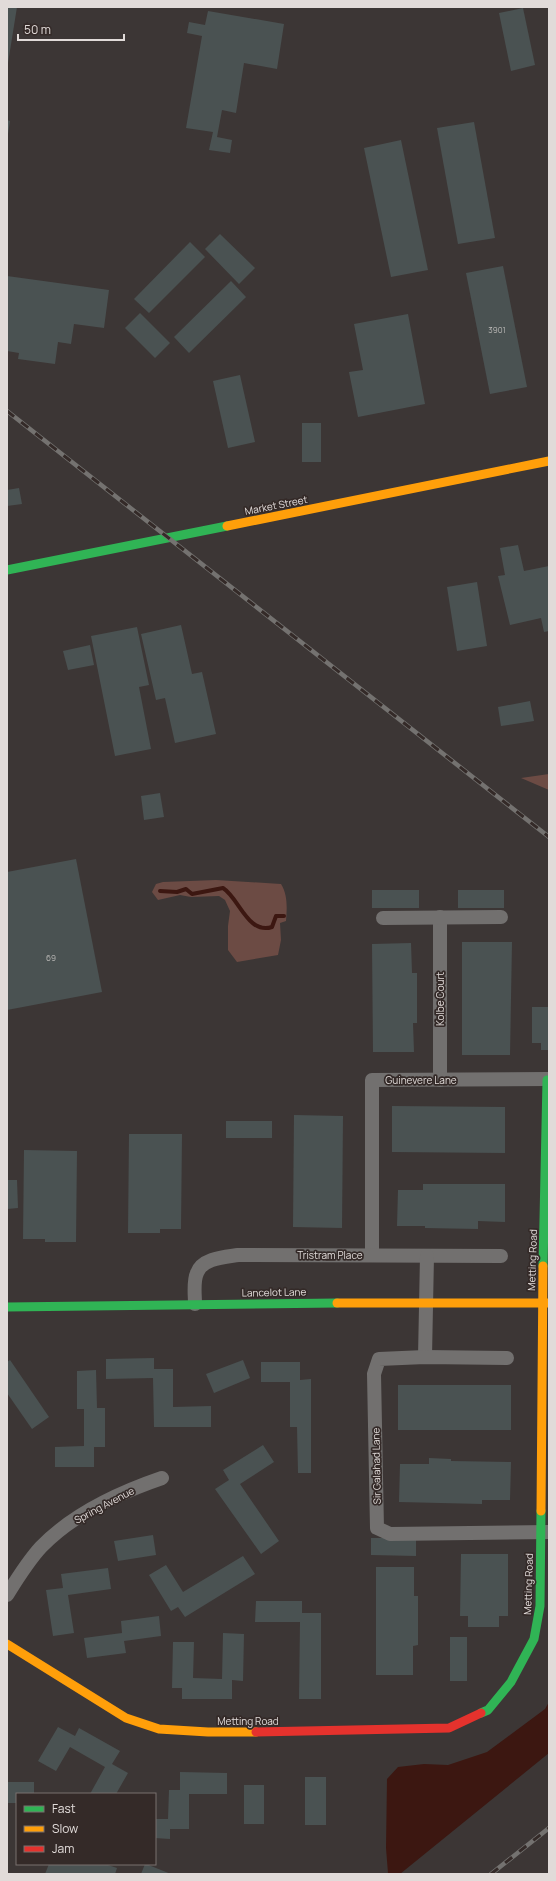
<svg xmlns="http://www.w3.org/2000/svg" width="556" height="1881" viewBox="0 0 556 1881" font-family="Manrope,sans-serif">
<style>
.green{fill:#6c4b44}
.water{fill:#3c1711}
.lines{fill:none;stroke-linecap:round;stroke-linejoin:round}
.stream{stroke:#3c1711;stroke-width:4}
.building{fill:#4a5252}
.street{stroke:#72706f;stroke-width:14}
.fast{stroke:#30b455;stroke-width:9}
.slow{stroke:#ff9f0a;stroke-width:9}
.jam{stroke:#e5322d;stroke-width:9}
.rail-casing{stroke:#747270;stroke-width:4.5}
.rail{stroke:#342a28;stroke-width:3;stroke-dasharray:9;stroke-linecap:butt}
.labels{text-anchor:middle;stroke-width:3.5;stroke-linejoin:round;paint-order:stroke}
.number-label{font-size:8px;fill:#bbb9b7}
.street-label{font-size:10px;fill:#e1dbd9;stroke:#342a28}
</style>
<rect width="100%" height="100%" fill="#3c3635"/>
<g class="green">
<path d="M549 774V790L521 778Z"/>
<path d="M216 880 281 884C288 895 287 909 286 921L280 923 281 940 278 955 237 962 228 950V926L230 911 225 900 219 896 191 897 180 895 158 900 152 892 156 884 163 882Z"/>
</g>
<path class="water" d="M549 1702V1753L400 1874 388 1873 386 1848 387 1779 398 1767 424 1764 448 1765 487 1752 545 1709Z"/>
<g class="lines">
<path class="stream" d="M160 891 177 892 186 889 192 894 223 888C239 898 248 935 272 927L276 916H284"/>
</g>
<g class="building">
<path d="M7 7H17L8 63H7Z"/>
<path d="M523 8 535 65 511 71 499 13Z"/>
<path d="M208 11 284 24 277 69 244 63 236 113 222 110 217 137 232 140 230 153 209 150 213 132 186 128 202 36 187 33 189 22 205 25Z"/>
<path d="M7 120 10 121 8 134H7Z"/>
<path d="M474 122 495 238 458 244 437 128Z"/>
<path d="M401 140 428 270 391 277 364 148Z"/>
<path d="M220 234 255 268 239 284 205 249Z"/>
<path d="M190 242 205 257 149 313 134 299Z"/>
<path d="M503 266 527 387 490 394 466 273Z"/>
<path d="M7 276 109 290 104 328 74 324 71 344 58 342 55 364 18 359 19 353 7 351Z"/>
<path d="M231 281 246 297 189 353 174 337Z"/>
<path d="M140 313 170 343 155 358 125 328Z"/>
<path d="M408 314 425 404 358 417 349 372 363 370 354 324Z"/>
<path d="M240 375 255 442 228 448 213 381Z"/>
<rect x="302" y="423" width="19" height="39"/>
<path d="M19 488 22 504 7 506V490Z"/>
<path d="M518 545 524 571 549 566V631L544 632 541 618 510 625 498 576 505 575 500 548Z"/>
<path d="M477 582 487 646 457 651 447 587Z"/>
<path d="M181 625 192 674 202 672 216 734 175 743 165 698 156 700 141 634Z"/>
<path d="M137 627 149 685 139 687 151 749 115 756 91 636Z"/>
<path d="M90 645 94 665 68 670 63 651Z"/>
<path d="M530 701 534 721 501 726 498 707Z"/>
<path d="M160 793 164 817 144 820 141 796Z"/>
<path d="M76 859 102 992 7 1010V872Z"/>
<rect x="372" y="890" width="47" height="18"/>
<rect x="458" y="890" width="46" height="18"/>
<path d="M462 942H512L510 1055H462Z"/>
<path d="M411 943 412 973H417V1023H413L414 1052H373L372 944Z"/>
<path d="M532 1007H549V1050H541V1043H532Z"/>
<path d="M392 1106 505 1107V1153L392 1152Z"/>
<path d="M294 1115 343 1116 342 1228 293 1227Z"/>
<rect x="226" y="1121" width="46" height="17"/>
<path d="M129 1134H182L181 1229H160V1233H128Z"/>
<path d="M24 1150 77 1151 76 1242H45V1239H23Z"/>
<path d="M7 1180H17L18 1208 7 1209Z"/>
<path d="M423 1184H505V1222L478 1221V1229L425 1228V1226H397L398 1190H423Z"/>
<path d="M154 1358V1369H173V1407L211 1406V1427H154L153 1378 106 1379V1359Z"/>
<path d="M10 1360 49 1417 32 1429 7 1393V1362Z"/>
<path d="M243 1360 250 1378 214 1393 206 1374Z"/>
<path d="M261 1362H300V1380L311 1379V1473H298L297 1427H290V1382H261Z"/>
<path d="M96 1370 97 1408H105V1447H94V1467H55V1447L84 1446V1409H77V1371Z"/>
<rect x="398" y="1385" width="113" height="45"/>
<path d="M263 1445 274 1462 240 1484 279 1541 261 1554 215 1489 229 1480 223 1470Z"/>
<path d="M429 1458 451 1459V1461L511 1462 510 1500H482V1504L399 1502 400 1464H429Z"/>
<path d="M153 1535 156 1555 118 1561 114 1541Z"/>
<path d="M371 1538H416V1556L371 1555Z"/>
<path d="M461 1554H508V1616H499V1627H468V1616H460Z"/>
<path d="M243 1556 255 1574 185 1617 178 1607 171 1611 149 1575 166 1565 183 1592Z"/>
<path d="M376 1567H414V1596H418V1645L413 1646V1675H376Z"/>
<path d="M108 1568 111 1589 68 1595 74 1633 53 1636 46 1590 63 1588 61 1574Z"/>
<path d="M256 1601H302V1613H321V1699H299L300 1622H255Z"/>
<path d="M159 1616 161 1636 124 1641 126 1653 87 1658 84 1638 122 1633 121 1621Z"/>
<path d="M223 1633 244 1634 243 1681 232 1680V1699H182V1688H172L173 1642H194L193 1678 222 1679Z"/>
<rect x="450" y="1637" width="17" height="44"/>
<path d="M58 1727 75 1736 79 1728 120 1751 112 1764 128 1773 116 1794H90L105 1767 70 1747 56 1771 38 1761Z"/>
<path d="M180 1772 227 1773V1794H189V1829H170V1839L155 1838V1819H168L169 1790H180Z"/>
<rect x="305" y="1777" width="21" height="48"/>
<path d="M7 1782H34V1794H17V1803H7Z"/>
<rect x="244" y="1785" width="20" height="39"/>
<path d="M49 1864H105L117 1868 115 1874H45Z"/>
<path d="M145 1864H146L171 1874H141Z"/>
</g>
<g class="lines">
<g class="street">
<path d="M440 917V1080"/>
<path d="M383 918 501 917"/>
<path d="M372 1255V1080L549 1079"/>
<path d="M195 1304C195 1295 193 1281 197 1273 202 1258 225 1257 238 1255L501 1256"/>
<path d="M425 1357 427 1256"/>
<path d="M507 1358 425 1357 379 1359 374 1374 377 1528 390 1534 549 1532"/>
<path d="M7 1595C17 1579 28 1561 41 1547 73 1514 118 1493 162 1478"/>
</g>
<g class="fast">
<path d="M7 570 227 526"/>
<path d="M543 1266 547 1080"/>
<path d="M7 1307 337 1303"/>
<path d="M481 1713 488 1710 511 1682 534 1639 540 1606 541 1511"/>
</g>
<g class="slow">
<path d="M227 526 549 461"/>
<path d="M337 1303H549"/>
<path d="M541 1511 543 1266"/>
<path d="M7 1644 126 1718 159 1729 208 1732H256"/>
</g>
<path class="jam" d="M256 1732 449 1728 481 1713"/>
<g class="rail-casing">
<g id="rail">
<path d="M7 411 549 837"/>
<path d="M491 1874 549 1828"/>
</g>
</g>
<use href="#rail" class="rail"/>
</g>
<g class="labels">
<g class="number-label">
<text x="497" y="333">3901</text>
<text x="51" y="961">69</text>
</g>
<g class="street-label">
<text transform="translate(276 505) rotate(-11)" y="4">Market Street</text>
<text transform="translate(440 999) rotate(-90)" y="4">Kolbe Court</text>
<text x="421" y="1084">Guinevere Lane</text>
<text x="330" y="1259">Tristram Place</text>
<text transform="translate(532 1260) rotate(-88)" y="4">Metting Road</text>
<text transform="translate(274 1292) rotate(-1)" y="4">Lancelot Lane</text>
<text transform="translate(376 1466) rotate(-91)" y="4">Sir Galahad Lane</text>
<text transform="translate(104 1505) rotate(-28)" y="4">Spring Avenue</text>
<text transform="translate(528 1584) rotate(-88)" y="4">Metting Road</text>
<text x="248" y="1725">Metting Road</text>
</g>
</g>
<rect width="556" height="1881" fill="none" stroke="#e1dbd9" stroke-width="16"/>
<rect x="16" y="1793" width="140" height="72" fill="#342a28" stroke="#79716f"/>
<rect x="24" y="1806" width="20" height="6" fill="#30b455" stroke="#79716f"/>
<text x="52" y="1813" font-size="12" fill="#e1dbd9">Fast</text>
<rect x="24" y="1826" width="20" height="6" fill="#ff9f0a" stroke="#79716f"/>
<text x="52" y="1833" font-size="12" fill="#e1dbd9">Slow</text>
<rect x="24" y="1846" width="20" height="6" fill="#e5322d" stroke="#79716f"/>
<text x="52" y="1853" font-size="12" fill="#e1dbd9">Jam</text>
<path d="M18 34v6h106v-6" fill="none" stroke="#e1dbd9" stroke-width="2"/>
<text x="24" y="34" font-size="12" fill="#e1dbd9" stroke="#342a28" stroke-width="3" paint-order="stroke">50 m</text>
</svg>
